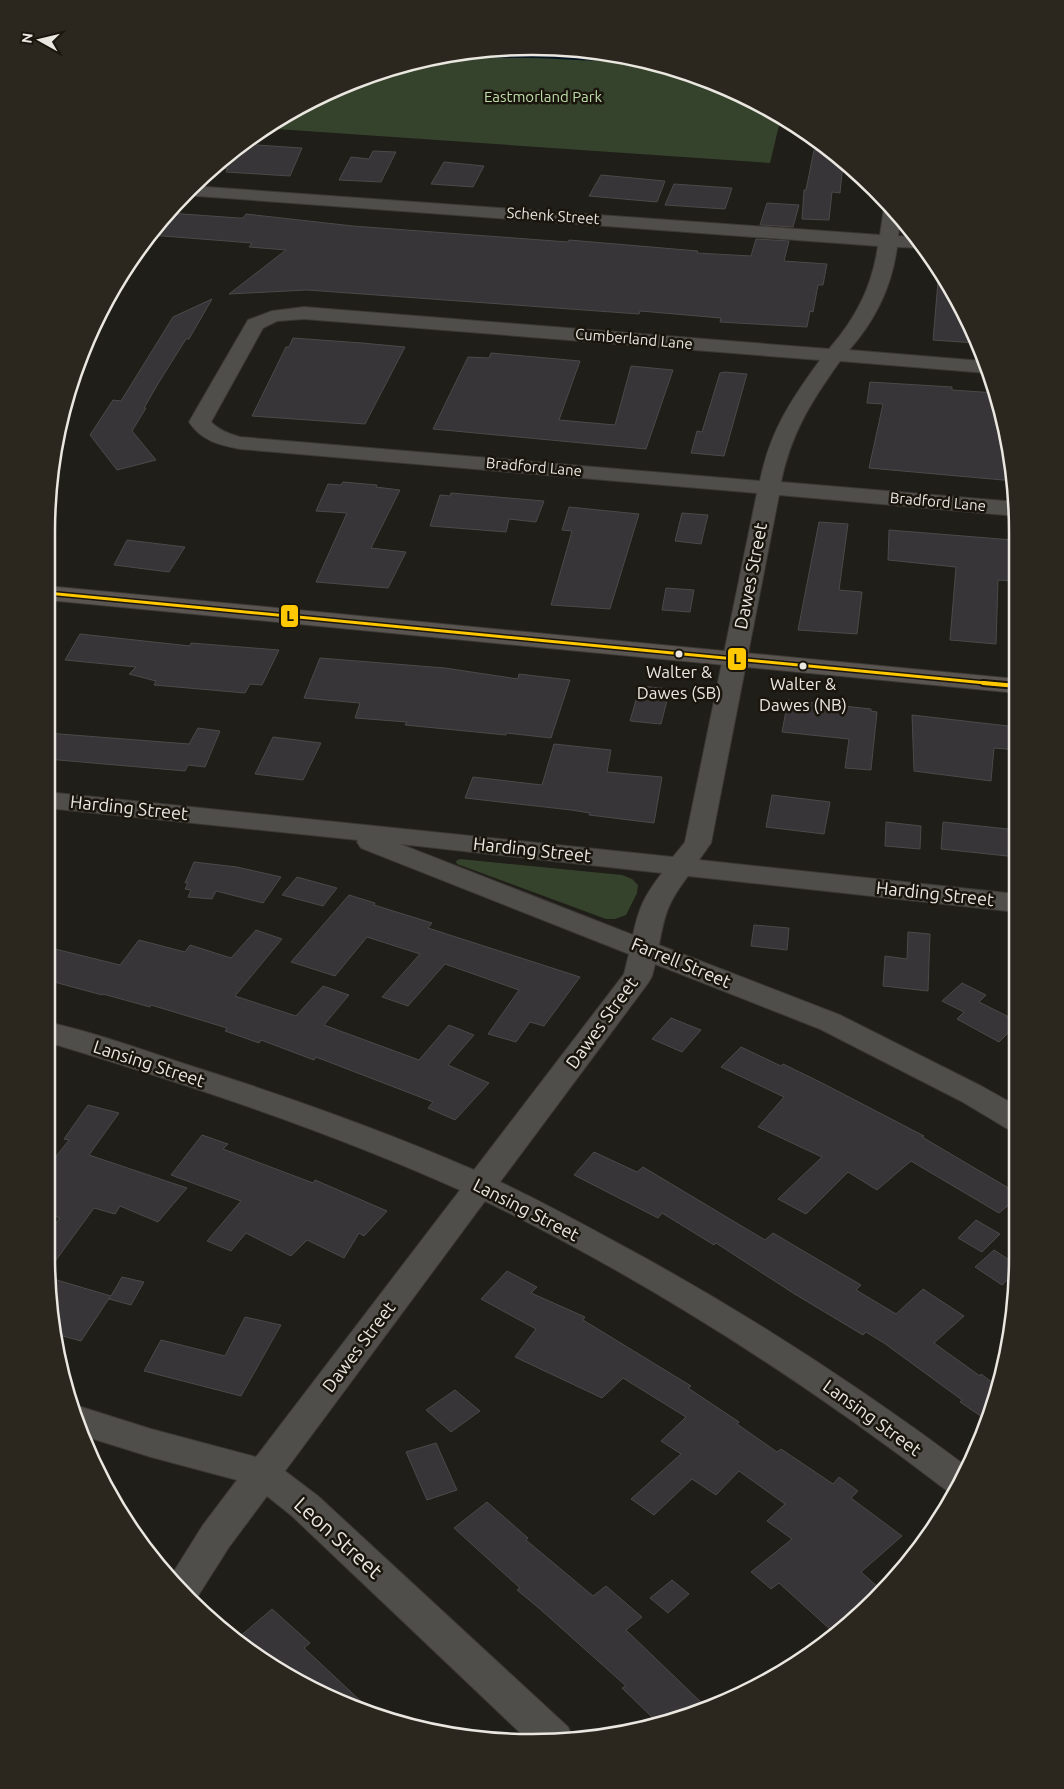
<svg xmlns="http://www.w3.org/2000/svg" width="1064" height="1789" viewBox="0 0 1064 1789" font-family="Ubuntu,sans-serif">
<style>
.green{fill:#36432c}
.lines{fill:none;stroke-linecap:round;stroke-linejoin:round}
.stream{stroke:#031423;stroke-width:5.5}
.building{fill:#383538;stroke:#4b4949}
.street-casing{stroke:#3b3834;stroke-width:2}
.secondary-casing{stroke:#3b3834;stroke-width:2}
.street{fill:#504e4a;fill-rule:evenodd}
.secondary{fill:#5a5551;fill-rule:evenodd}
.bus-1-far1-casing{stroke:#1b160d;stroke-width:6}
.bus-1-casing{stroke:#1b160d;stroke-width:8}
.bus-1-far1{stroke:#ffc800;stroke-width:3}
.bus-1{stroke:#ffc800;stroke-width:4}
.bus-dot{fill:#eae7e1;stroke:#1b160d;stroke-width:2}
.labels{text-anchor:middle;stroke-width:5;stroke-linejoin:round;paint-order:stroke}
.far-park-label{font-size:15px;fill:#bedfaa;stroke:#1b160d}
.far-street-label{font-size:15px;fill:#eae7e1;stroke:#1b160d}
.bus-label{font-size:17px;fill:#eae7e1;stroke:#1b160d}
.street-label{font-size:18px;fill:#eae7e1;stroke:#1b160d}
.near-street-label{font-size:21px;fill:#eae7e1;stroke:#1b160d}
.rim{fill:none;stroke:#eae7e1;stroke-width:2.5}
.line-badge{stroke:#1b160d;stroke-width:2}
.pale-badge-label{font-size:14px;text-anchor:middle;font-weight:bold;fill:#111}
</style>
<rect width="100%" height="100%" fill="#201e18"/>
<g class="green">
<path d="M532 46 627 56 718 83 781 117 770 163 262 128 346 83 438 56Z"/>
<path d="M460 859 622 875 632 879 638 885 637 893 626 915 615 919H606L457 864 456 861Z"/>
</g>
<g class="lines">
<g class="stream">
<path d="M411 64C458 54 505 54 554 56 579 57 605 60 631 57"/>
<path d="M345 84 375 74"/>
</g>
</g>
<g class="building">
<path d="M242 144 302 148 290 176 226 172 228 169 213 168Z"/>
<path d="M814 150 828 151 843 164 840 193 832 192 829 220 802 219 804 190H806Z"/>
<path d="M373 151 396 152 381 182 339 180 351 157 369 159Z"/>
<path d="M444 162 484 166 473 187 431 184Z"/>
<path d="M601 175 665 181 657 202 589 196Z"/>
<path d="M674 184 732 188 725 209 665 205Z"/>
<path d="M767 203 799 205 793 227 760 225Z"/>
<path d="M169 213 239 218H243L246 214 353 226 568 242 569 240 698 251 697 253 751 256 756 239 789 241 784 261 827 264 823 285H818L813 312 810 311 807 327 720 322 721 318 640 311 639 314 307 290 229 294 286 250 249 247 252 243 150 235Z"/>
<path d="M939 270 953 289 975 343 933 340Z"/>
<path d="M212 299 189 339H186L159 382 144 408H146L132 431 156 460 117 470 90 435 113 400 121 401 173 317Z"/>
<path d="M293 338 362 343 405 347 365 424 252 416 286 347H289Z"/>
<path d="M491 353 580 361 559 420 615 425 631 366 673 370 646 449 433 429 468 357 489 358Z"/>
<path d="M725 372 747 374 724 456 691 453 697 431 702 432 720 373Z"/>
<path d="M870 382 952 387V390L996 393 1001 406 1014 481 869 468 883 404 867 403Z"/>
<path d="M343 482 377 485 376 487 400 490 371 548 406 552 388 588 316 582 347 513 316 511 328 484 341 485Z"/>
<path d="M451 493 544 501 536 522 509 519 506 532 430 526 440 495 450 496Z"/>
<path d="M569 507 639 514 610 609 551 605 572 531 562 530Z"/>
<path d="M682 513 708 515 701 544 675 541Z"/>
<path d="M819 522 848 524 839 590 862 592 857 634 798 630Z"/>
<path d="M889 530 1013 540 1011 581 998 580 996 644 950 640 956 567 888 560Z"/>
<path d="M127 540 185 547 169 572 114 565Z"/>
<path d="M666 588 694 590 690 612 662 610Z"/>
<path d="M80 634 190 646 191 643 279 650 262 685 250 684 245 693 154 685 156 681 129 674 136 667 65 660Z"/>
<path d="M320 658 445 668 518 679 519 674 570 680 551 738 506 733V735L405 725 407 722 355 718 360 703 304 698Z"/>
<path d="M640 686 670 689 661 724 630 721Z"/>
<path d="M788 700 871 709V711L877 712 871 770 845 768 849 739 782 732Z"/>
<path d="M912 715 1017 727V750L994 748 991 781 914 771Z"/>
<path d="M198 728 220 731 205 767 188 765 185 771 47 759V733L189 744Z"/>
<path d="M273 737 321 743 303 780 255 774Z"/>
<path d="M554 744 611 750 607 772 662 777 654 823 589 815 590 813 571 810 465 798 473 777 542 785Z"/>
<path d="M772 795 830 802 824 834 766 827Z"/>
<path d="M886 822 921 826 920 849 885 846Z"/>
<path d="M943 822 1017 830V857L941 849Z"/>
<path d="M194 862 237 867 281 877 263 903 216 891 212 899 188 897 191 890 185 889 188 883H185Z"/>
<path d="M297 877 337 888 323 906 282 895Z"/>
<path d="M349 895 375 903 374 905 432 923 428 928 580 977 544 1026 530 1022 516 1042 488 1034 519 990 445 964 408 1006 382 997 420 954 367 937 335 976 291 962Z"/>
<path d="M754 925 789 928 787 950 751 946Z"/>
<path d="M256 930 282 939 235 996 296 1016 323 986 349 995 324 1025 419 1060 449 1025 474 1035 448 1065 489 1083 455 1120 428 1108 433 1102 316 1057 314 1060 261 1040 259 1043 225 1031 227 1028 151 1005 150 1007 103 994 102 995 47 980V947L120 965 139 940 185 952 190 945 231 958Z"/>
<path d="M908 932 930 934 928 991 883 986 885 956 907 959Z"/>
<path d="M962 983 986 995 979 1002 1017 1021V1024L999 1042 957 1019 964 1012 942 1001Z"/>
<path d="M671 1018 701 1030 682 1052 652 1039Z"/>
<path d="M741 1047 781 1066 783 1064 822 1083 924 1136 922 1137 1017 1193V1198L999 1213 911 1161 877 1190 848 1172 806 1214 778 1199 822 1157 758 1127 784 1097 721 1067Z"/>
<path d="M88 1105 119 1113 89 1155 187 1188 158 1222 120 1206 115 1214 94 1208 48 1271 46 1236 60 1218 46 1213V1169L69 1140 64 1139Z"/>
<path d="M202 1135 228 1144 223 1149 313 1183 315 1180 387 1211 364 1236 359 1233 344 1258 307 1240 291 1256 246 1233 231 1251 207 1241 241 1201 171 1175Z"/>
<path d="M594 1152 637 1172 643 1167 765 1240 773 1233 861 1285 856 1290 896 1314 923 1289 964 1316 934 1343 980 1376 981 1374 997 1386 992 1413 988 1421 960 1402 962 1400 884 1343 866 1332 863 1335 793 1293 716 1243 714 1245 662 1213 658 1218 574 1175Z"/>
<path d="M976 1220 1000 1234 982 1252 958 1238Z"/>
<path d="M994 1250 1017 1265V1271L1002 1285 975 1267Z"/>
<path d="M507 1271 537 1287 531 1293 585 1317 583 1320 691 1386 688 1388 739 1422 737 1424 777 1452 781 1449 833 1484 839 1477 858 1491 851 1498 902 1536 861 1572 879 1588 860 1608 832 1631 779 1583 771 1589 751 1572 792 1539 767 1521 785 1504 739 1471 716 1495 692 1479 654 1515 631 1499 681 1454 661 1441 686 1417 623 1378 602 1398 515 1357 536 1329 481 1299Z"/>
<path d="M122 1277 144 1282 131 1305 109 1299 110 1297 81 1341 59 1335 50 1278 111 1296Z"/>
<path d="M245 1317 281 1325 241 1396 144 1371 161 1340 225 1356Z"/>
<path d="M455 1390 480 1411 451 1432 426 1410Z"/>
<path d="M436 1443 457 1490 427 1500 406 1452Z"/>
<path d="M487 1502 528 1538 526 1540 593 1596 606 1586 642 1617 626 1630 706 1707 688 1717 657 1722 622 1688 626 1686 540 1609 517 1590 520 1588 454 1528Z"/>
<path d="M672 1580 689 1594 668 1613 650 1598Z"/>
<path d="M272 1609 310 1643 304 1648 366 1706 363 1711 262 1661 238 1638Z"/>
</g>
<g class="lines">
<g class="street-casing">
<path id="street" d="M192 186 880 235 884 208 888 204 901 217 898 236 915 237 923 248 897 247C892 286 875 321 849 350L982 361 987 373 840 361C811 402 791 433 781 482L1017 502V516L779 495 711 843 699 860 1017 894V912L688 876C668 903 665 912 659 945L840 1015 983 1087 1017 1106V1131L1006 1128 961 1101 820 1029 655 964 652 976 648 983 500 1182C541 1201 581 1223 621 1245 742 1310 856 1384 966 1466L953 1492 946 1490C802 1380 649 1281 485 1201L285 1471 318 1496 568 1727 572 1736 531 1743 292 1516 267 1496 229 1547 196 1599 171 1576 203 1525 237 1480 151 1457 84 1436 72 1413 71 1407 75 1405 151 1429 256 1457 460 1190C326 1130 187 1084 47 1042V1022C93 1032 140 1049 185 1064 283 1095 380 1129 474 1170L624 974 629 954 361 848 357 842 358 840 47 808V792L673 857 685 842 757 493 240 449C219 445 202 441 189 422L248 320 272 311 304 307 829 349C856 318 872 287 878 246L183 195ZM304 319 820 360C791 400 770 431 760 481L240 437C229 434 219 430 211 422L263 328 277 321ZM400 844 662 873C645 895 639 907 633 935Z"/>
</g>
<g class="secondary-casing">
<path id="secondary" d="M47 586 1017 679V693L47 600Z"/>
</g>
<use href="#street" class="street"/>
<use href="#secondary" class="secondary"/>
<g class="bus-1-far1-casing">
<path id="bus-1-far1" d="M47 593 996 684"/>
</g>
<g class="bus-1-casing">
<path id="bus-1" d="M983 683 1017 686"/>
</g>
<use href="#bus-1-far1" class="bus-1-far1"/>
<use href="#bus-1" class="bus-1"/>
</g>
<g class="bus-dot">
<circle cx="679" cy="654" r="4.5"/>
<circle cx="803" cy="666" r="4.5"/>
</g>
<g class="labels">
<g class="far-park-label">
<text x="543" y="102">Eastmorland Park</text>
</g>
<g class="far-street-label">
<text transform="translate(553 216) rotate(4)" y="5">Schenk Street</text>
<text transform="translate(634 339) rotate(5)" y="5">Cumberland Lane</text>
<text transform="translate(534 467) rotate(5)" y="5">Bradford Lane</text>
<text transform="translate(938 502) rotate(5)" y="5">Bradford Lane</text>
</g>
<g class="bus-label">
<text x="679" y="678">Walter &amp;<tspan x="679" dy="21">Dawes (SB)</tspan></text>
<text x="803" y="690">Walter &amp;<tspan x="803" dy="21">Dawes (NB)</tspan></text>
</g>
<g class="street-label">
<text transform="translate(751 576) rotate(-79)" y="6">Dawes Street</text>
<text transform="translate(129 808) rotate(6)" y="6">Harding Street</text>
<text transform="translate(532 850) rotate(6)" y="6">Harding Street</text>
<text transform="translate(935 894) rotate(6)" y="6">Harding Street</text>
<text transform="translate(681 963) rotate(22)" y="6">Farrell Street</text>
<text transform="translate(602 1023) rotate(-54)" y="6">Dawes Street</text>
<text transform="translate(149 1064) rotate(18)" y="6">Lansing Street</text>
<text transform="translate(526 1210) rotate(27)" y="6">Lansing Street</text>
<text transform="translate(359 1347) rotate(-53)" y="6">Dawes Street</text>
<text transform="translate(872 1418) rotate(36)" y="6">Lansing Street</text>
</g>
<g class="near-street-label">
<text transform="translate(338 1538) rotate(42)" y="7">Leon Street</text>
</g>
</g>
<path d="M0 0H1064V1789H0ZM532 55H532A477 477 0 0 1 1009 532V1257A477 477 0 0 1 532 1734H532A477 477 0 0 1 55 1257V532A477 477 0 0 1 532 55Z" fill="#2c271e" fill-rule="evenodd"/>
<path class="rim" d="M532 55H532A477 477 0 0 1 1009 532V1257A477 477 0 0 1 532 1734H532A477 477 0 0 1 55 1257V532A477 477 0 0 1 532 55Z"/>
<g class="line-badge">
<rect x="280" y="604" width="19" height="24" rx="5" fill="#ffc800"/>
<rect x="727" y="647" width="20" height="24" rx="5" fill="#ffc800"/>
</g>
<g class="pale-badge-label">
<text x="290" y="621">L</text>
<text x="737" y="664">L</text>
</g>
<g transform="translate(40 40) rotate(278)" stroke="#1b160d" stroke-width="4" paint-order="stroke">
<path d="M0-4L9 19L0 12L-9 19Z" fill="#eae7e1"/>
<text y="-8" font-size="14" font-weight="bold" text-anchor="middle" fill="#eae7e1">N</text>
</g>
</svg>
